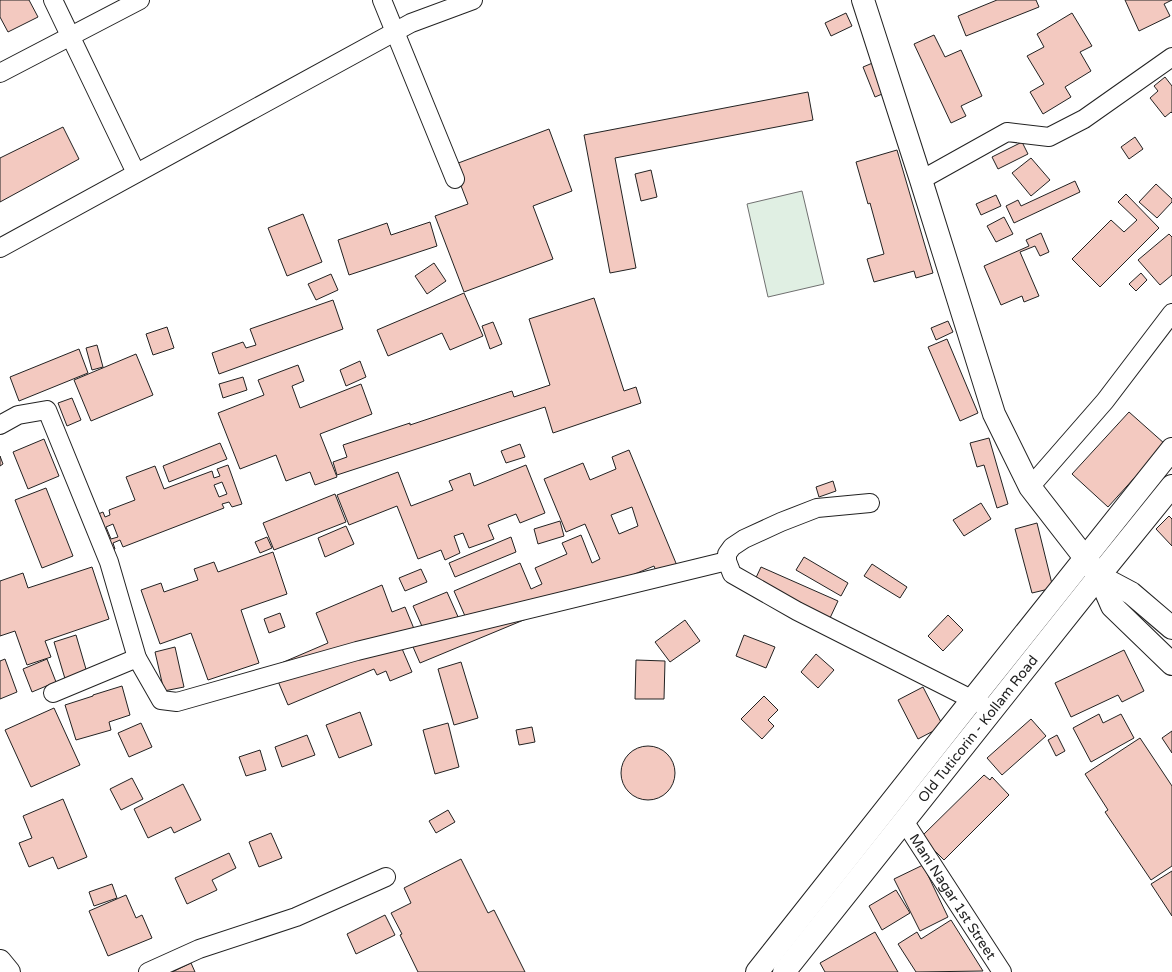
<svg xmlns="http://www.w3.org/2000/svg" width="1172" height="972" viewBox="0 0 1172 972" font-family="'Varela Round',sans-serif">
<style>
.green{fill:#e0efe3;stroke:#6f6f6f}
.building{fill:#f3c9c0;stroke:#222;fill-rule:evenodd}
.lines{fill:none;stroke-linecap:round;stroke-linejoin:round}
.minor-casing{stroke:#222;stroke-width:20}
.tertiary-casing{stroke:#222;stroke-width:24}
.secondary-casing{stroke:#222;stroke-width:24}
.primary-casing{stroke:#222;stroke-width:24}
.minor{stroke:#fff;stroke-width:18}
.tertiary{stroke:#fff;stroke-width:22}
.secondary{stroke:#fff;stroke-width:22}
.primary{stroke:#fff;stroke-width:22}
.labels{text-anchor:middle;stroke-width:3;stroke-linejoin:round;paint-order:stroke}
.street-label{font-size:14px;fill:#222;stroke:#fff}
</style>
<rect width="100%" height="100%" fill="#fff"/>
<path class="green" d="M802 191 824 284 768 297 747 204Z"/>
<g class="building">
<path d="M0 0H29L38 17 8 32 0 17Z"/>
<path d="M997 0H1036L1039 7 966 36 958 16Z"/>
<path d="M1125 0H1172L1164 4 1170 16 1139 31Z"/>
<path d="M846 13 852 26 831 36 825 23Z"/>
<path d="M1072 13 1092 46 1080 52 1091 71 1065 87 1071 97 1043 114 1030 92 1044 84 1027 56 1044 47 1037 34Z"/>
<path d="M934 35 945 57 961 50 982 96 961 106 966 116 951 123 914 44Z"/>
<path d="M875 62 887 92 875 97 863 67Z"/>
<path d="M1165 77 1172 86V113L1171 112 1165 117 1150 98 1158 91 1154 86Z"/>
<path d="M808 92 813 120 615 158 636 268 610 273 584 135Z"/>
<path d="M63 127 79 159 0 202V158Z"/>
<path d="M549 129 572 191 533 206 553 259 464 292 435 216 468 204 453 165Z"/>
<path d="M1135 137 1143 149 1129 159 1121 147Z"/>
<path d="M1022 142 1028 154 998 169 992 157Z"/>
<path d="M897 150 933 273 916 278 914 271 874 282 867 259 884 254 870 203 868 204 856 162Z"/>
<path d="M1031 158 1050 180 1031 196 1012 173Z"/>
<path d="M651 170 657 197 641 201 635 174Z"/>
<path d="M1075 181 1080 192 1014 223 1006 206 1018 200 1021 206Z"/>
<path d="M1156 184 1172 199V202L1157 218 1139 202Z"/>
<path d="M1126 194 1159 228 1100 287 1072 259 1111 220 1124 232 1137 220 1118 202Z"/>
<path d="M996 195 1001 206 981 215 976 204Z"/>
<path d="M303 214 322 262 287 276 268 228Z"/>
<path d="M1004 217 1013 234 996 242 987 226Z"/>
<path d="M430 222 437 246 349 275 338 240 387 223 391 235Z"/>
<path d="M1041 233 1049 252 1040 256 1035 246 1020 252 1039 296 1024 302 1022 296 1001 305 984 266 1029 246 1026 240Z"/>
<path d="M1169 234 1172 237V275L1160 285 1138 260Z"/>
<path d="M434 263 446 281 427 294 415 276Z"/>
<path d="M1141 273 1147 280 1136 291 1129 284Z"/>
<path d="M331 274 338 290 316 300 308 284Z"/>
<path d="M464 293 483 336 450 350 442 333 388 356 377 330Z"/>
<path d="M594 298 624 391 636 387 641 403 553 433 545 407 337 475 333 462 347 457 343 445 410 423V425L512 391 514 397 550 385 529 319Z"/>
<path d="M333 300 343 329 219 374 212 353 243 342 246 348 256 345 250 329Z"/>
<path d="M948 321 953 332 936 340 931 328Z"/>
<path d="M493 322 502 344 490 349 482 326Z"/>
<path d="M167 327 174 348 153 355 146 334Z"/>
<path d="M947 339 978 413 960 421 928 347Z"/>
<path d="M97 345 103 367 92 370 86 348Z"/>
<path d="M79 349 88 373 19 401 10 377Z"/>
<path d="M136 354 153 395 91 421 74 380Z"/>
<path d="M360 361 366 377 346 386 340 370Z"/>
<path d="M298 365 304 381 292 386 300 408 361 384 372 414 320 434 337 477 315 485 310 472 286 481 276 455 240 469 218 413 264 395 258 380Z"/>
<path d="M243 377 247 390 223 398 219 384Z"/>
<path d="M72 398 81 420 67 426 58 403Z"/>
<path d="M1129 412 1165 444 1108 507 1072 474Z"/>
<path d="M989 438 1008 504 997 508 984 465 977 467 970 443Z"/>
<path d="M44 439 59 476 28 489 13 452Z"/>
<path d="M220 443 227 459 169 482 163 466Z"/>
<path d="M520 444 525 457 506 463 501 451Z"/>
<path d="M629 450 678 568 658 576 654 566 420 663 410 640 400 644 412 672 390 681 386 671 377 675 374 669 288 705 272 667 328 643 316 613 382 585 392 612 405 607 417 636 425 633 413 606 447 592 459 619 465 616 454 591 520 563 531 589 542 584 535 568 567 554 562 543 581 535 592 563 600 559 585 524 566 532 544 479 583 463 590 480 616 469 612 457ZM632 507 638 526 619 534 611 515Z"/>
<path d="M0 456 3 464 0 466Z"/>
<path d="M228 465 242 504 232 507 229 502 222 504 224 508 123 547 120 540 113 543 115 549 105 553 91 517 103 512 105 517 110 515 109 510 135 500 126 477 155 466 164 489 212 471 214 478 220 476 217 469ZM222 482 227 494 219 497 214 485ZM113 524 118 537 111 539 106 527Z"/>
<path d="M526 465 545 513 520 523 516 514 488 525 494 539 469 548 463 533 454 536 460 553 445 560 441 550 418 559 397 506 349 525 337 495 398 472 411 506 453 490 449 481 470 473 474 486Z"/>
<path d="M833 481 836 491 819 497 816 487Z"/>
<path d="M46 488 73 556 42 568 15 500Z"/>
<path d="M335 494 346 522 274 550 263 523Z"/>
<path d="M981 503 991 519 964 536 953 520Z"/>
<path d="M1169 516 1172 519V546L1156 529Z"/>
<path d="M560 521 564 536 538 544 534 529Z"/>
<path d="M1037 523 1053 588 1032 593 1015 529Z"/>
<path d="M346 526 354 544 325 557 318 538Z"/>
<path d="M267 537 272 548 260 553 255 542Z"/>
<path d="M511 537 516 552 455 577 449 563Z"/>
<path d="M273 552 287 594 241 610 259 663 208 680 191 633 160 644 141 590 161 583 164 592 198 580 194 569 214 562 218 572Z"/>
<path d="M804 557 848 583 841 596 796 570Z"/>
<path d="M872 564 907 587 900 598 864 576Z"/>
<path d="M92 567 109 619 45 641 51 657 27 665 15 631 0 636V581L23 573 28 588Z"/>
<path d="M761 567 838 601 830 618 753 584Z"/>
<path d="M421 569 427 582 405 591 399 578Z"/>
<path d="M280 613 285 627 269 633 264 619Z"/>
<path d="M948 615 963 630 943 651 928 636Z"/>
<path d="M685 620 700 641 670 662 655 642Z"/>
<path d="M76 635 88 676 66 682 54 642Z"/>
<path d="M744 635 775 647 766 668 736 656Z"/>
<path d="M175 647 184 687 164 691 155 652Z"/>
<path d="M1124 650 1144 691 1122 702 1118 695 1071 717 1055 683Z"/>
<path d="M816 654 834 670 818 688 801 672Z"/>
<path d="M5 659 17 692 0 699V661Z"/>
<path d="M47 659 56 682 32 692 23 669Z"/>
<path d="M636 660 665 661 664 699H635Z"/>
<path d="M461 662 478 718 454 725 438 669Z"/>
<path d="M122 686 130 715 109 722 111 730 76 740 65 705 93 696V695Z"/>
<path d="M923 687 943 726 918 739 898 700Z"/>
<path d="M764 696 778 710 768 720 774 726 762 739 741 719Z"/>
<path d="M54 708 80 765 31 787 5 730Z"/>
<path d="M360 712 372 745 339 758 326 725Z"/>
<path d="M1099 714 1103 723 1121 714 1134 738 1091 762 1073 728Z"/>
<path d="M1031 719 1046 736 1002 775 987 758Z"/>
<path d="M141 723 152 747 129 757 118 733Z"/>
<path d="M448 723 459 767 435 774 423 730Z"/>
<path d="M532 727 535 742 519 745 516 730Z"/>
<path d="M1172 731V753L1162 738Z"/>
<path d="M307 735 315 755 282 767 275 747Z"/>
<path d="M1057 735 1065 751 1056 756 1048 740Z"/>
<path d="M1140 738 1172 786V866L1151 880 1105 812 1108 810 1085 774Z"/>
<circle cx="648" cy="773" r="27"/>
<path d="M260 750 266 770 246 776 239 757Z"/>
<path d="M984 775 990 780 992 777 1009 795 944 860 921 837Z"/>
<path d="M132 778 143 799 121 810 110 789Z"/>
<path d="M183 784 201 820 174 833 171 827 148 838 134 809Z"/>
<path d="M63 799 87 857 58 869 53 857 29 867 19 843 32 838 23 816Z"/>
<path d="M448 810 455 822 436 833 429 821Z"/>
<path d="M271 833 282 858 259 867 249 842Z"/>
<path d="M229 853 236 868 212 880 217 890 187 904 175 878Z"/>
<path d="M461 859 488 913 494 910 525 972H418L400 935 402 934 391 913 411 903 404 888Z"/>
<path d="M923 865 948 917 920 931 894 879Z"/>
<path d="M1172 871V916L1151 884Z"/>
<path d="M112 884 117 898 94 906 89 892Z"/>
<path d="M896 890 910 913 882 930 869 906Z"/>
<path d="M126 895 136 918 142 915 152 938 108 956 89 911Z"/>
<path d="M385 915 395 935 356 954 347 934Z"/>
<path d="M951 920 983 971 916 972 898 944 917 932 921 939Z"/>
<path d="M875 932 898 972H825L820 963Z"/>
<path d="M191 963 195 972H172Z"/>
</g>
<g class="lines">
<g class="minor-casing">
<g id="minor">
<path d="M53 0 136 173"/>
<path d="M382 0 455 179"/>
<path d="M0 73 140 0"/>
<path d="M921 180 1007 132 1049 137 1084 119 1172 57"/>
<path d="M0 248 411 23 473 0"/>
<path d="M0 425 18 415 47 410 109 562 137 658 161 700 177 702 357 651 727 561"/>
<path d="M1030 487 1105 401 1172 313"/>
<path d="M870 503 817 508 781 522 744 539 732 547 727 554V561L732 574 797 611 983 705"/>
<path d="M53 693 137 658"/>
<path id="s1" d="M904 821 1002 972"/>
<path d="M148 972 199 949 296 917 386 877"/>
</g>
</g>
<g class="tertiary-casing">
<path id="tertiary" d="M0 961 9 972"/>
</g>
<g class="secondary-casing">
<g id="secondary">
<path d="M863 0 921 180 994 414 1030 487 1099 576 1112 606 1172 664"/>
<path d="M1099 576 1131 593 1172 628"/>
</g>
</g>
<g class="primary-casing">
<g id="primary">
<path d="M757 972 972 700 1172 449"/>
<path id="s2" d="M784 972 1099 576 1172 486"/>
</g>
</g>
<use href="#minor" class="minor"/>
<use href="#tertiary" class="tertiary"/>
<use href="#secondary" class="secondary"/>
<use href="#primary" class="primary"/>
</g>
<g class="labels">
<g class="street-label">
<text dy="5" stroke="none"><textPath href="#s2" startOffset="311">Old Tuticorin - Kollam Road</textPath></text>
<text dy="5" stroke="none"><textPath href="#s1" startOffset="90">Mani Nagar 1st Street</textPath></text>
</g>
</g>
</svg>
